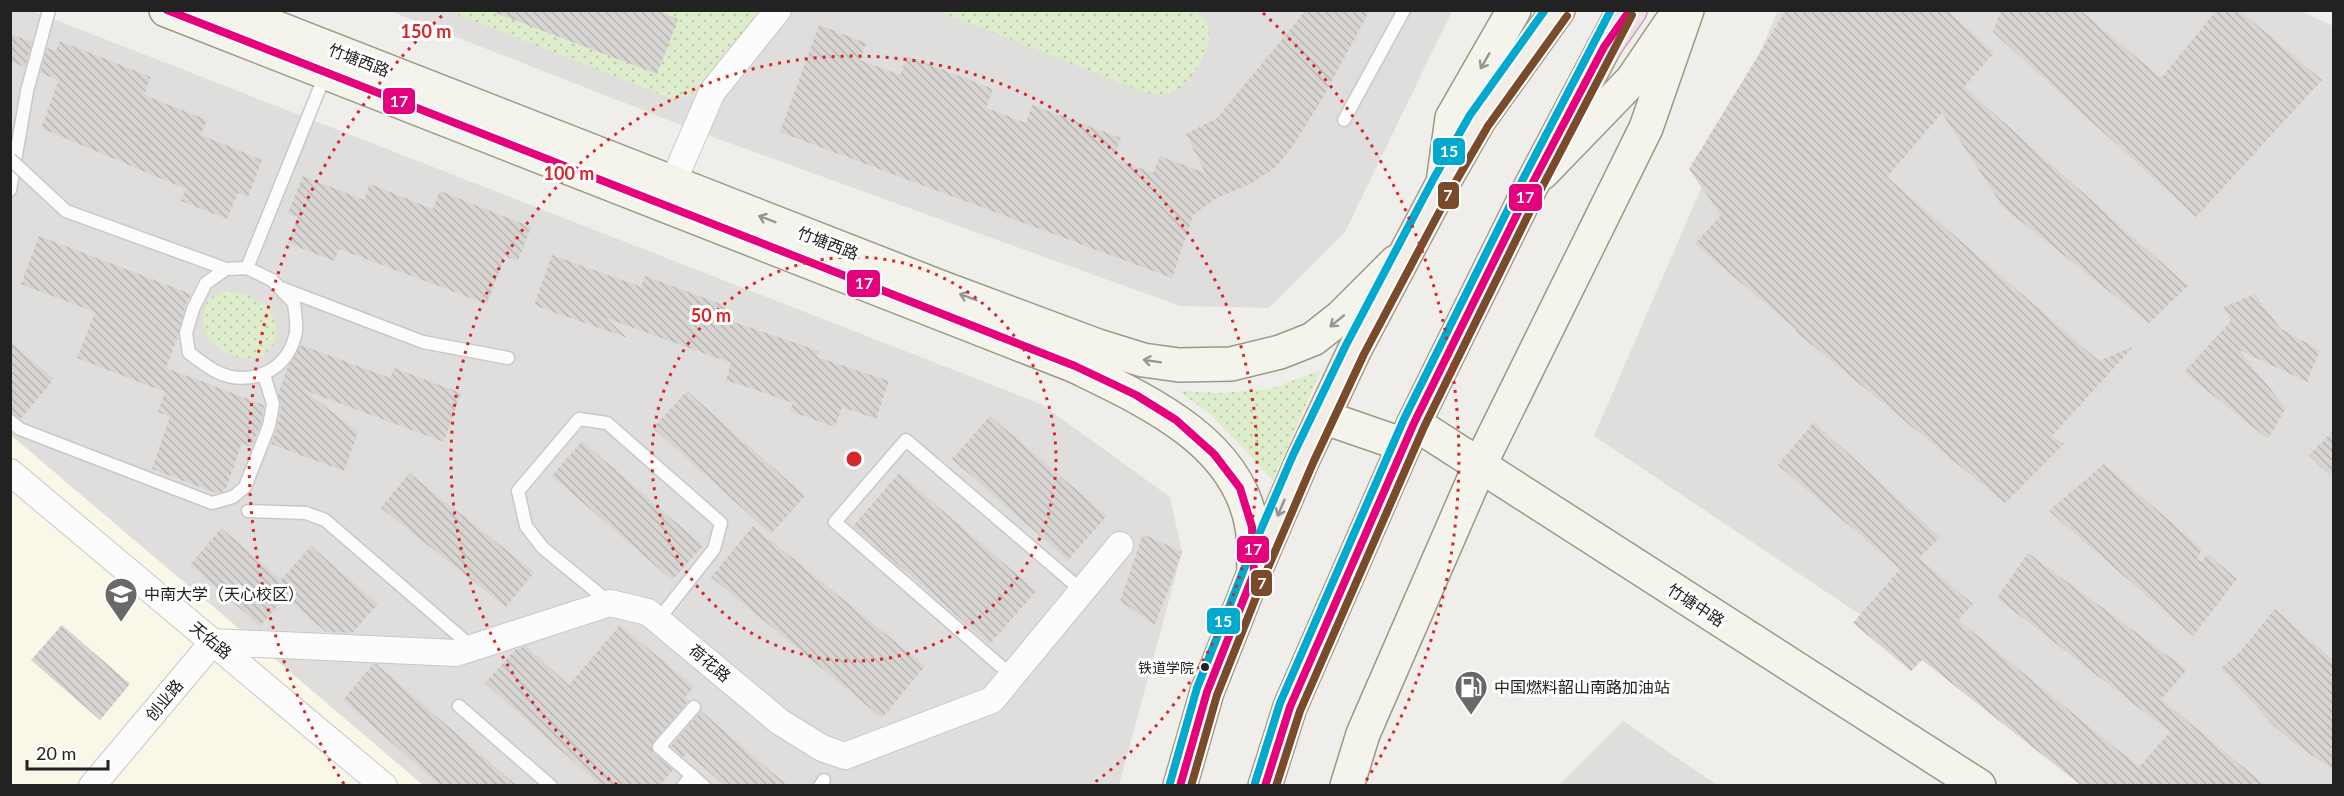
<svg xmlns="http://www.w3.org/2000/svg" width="2344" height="796" viewBox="0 0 2344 796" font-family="Lato,'Noto Sans SC',sans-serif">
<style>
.residential{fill:#dfdedc}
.education{fill:#f8f7e8}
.garden{fill:url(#garden-dots)}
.building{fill:url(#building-back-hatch)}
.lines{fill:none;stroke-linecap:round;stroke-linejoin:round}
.lane-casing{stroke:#c9c8c7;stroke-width:15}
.street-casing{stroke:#c9c8c7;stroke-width:28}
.secondary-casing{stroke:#999a82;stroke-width:36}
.primary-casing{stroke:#a79c86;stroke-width:36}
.highway-casing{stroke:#c5a2ac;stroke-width:36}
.lane{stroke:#fdfcfc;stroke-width:12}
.street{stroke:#fdfcfc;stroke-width:26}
.secondary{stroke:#f4f4ed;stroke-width:33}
.primary{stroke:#f3ede7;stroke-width:33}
.highway{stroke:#ece0e2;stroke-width:33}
.lane-bridge-casing{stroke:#c9c8c7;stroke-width:15;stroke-linecap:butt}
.lane-bridge{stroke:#fdfcfc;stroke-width:12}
.bus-1-casing{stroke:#fff;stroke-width:12}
.bus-2-casing{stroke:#fff;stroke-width:12}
.bus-3-casing{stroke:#fff;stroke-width:12}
.bus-1{stroke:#e5007d;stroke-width:8}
.bus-2{stroke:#7a4b2a;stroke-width:8}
.bus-3{stroke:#00a9ce;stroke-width:8}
.oneway{stroke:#969692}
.oneway2{stroke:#95928e}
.ring{fill:none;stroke:#d62828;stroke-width:3;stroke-dasharray:3 6}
.bus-dot{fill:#222;stroke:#fff;stroke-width:2}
.labels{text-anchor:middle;stroke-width:6;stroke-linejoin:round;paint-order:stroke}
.bus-label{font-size:14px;fill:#222;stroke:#fff;text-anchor:end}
.street-label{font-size:16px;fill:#222;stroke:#fff}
.poi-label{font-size:16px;fill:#222;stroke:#fff;text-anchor:start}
.centre{fill:#d62828;stroke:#fff;stroke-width:3}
.ring-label{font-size:18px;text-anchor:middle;font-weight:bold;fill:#d62828;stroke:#fff;stroke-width:6;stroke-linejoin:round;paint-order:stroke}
.line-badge{stroke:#fff;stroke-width:2}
.badge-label{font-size:16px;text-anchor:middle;font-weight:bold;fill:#fff}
</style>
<defs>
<pattern id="garden-dots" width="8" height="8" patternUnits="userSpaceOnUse" patternTransform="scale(1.5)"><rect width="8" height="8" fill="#ddeccb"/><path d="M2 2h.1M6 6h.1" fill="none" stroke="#bdcaae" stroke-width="1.8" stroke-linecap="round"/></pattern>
<pattern id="building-back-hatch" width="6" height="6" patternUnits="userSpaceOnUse" patternTransform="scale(1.5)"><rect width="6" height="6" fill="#d7d4d2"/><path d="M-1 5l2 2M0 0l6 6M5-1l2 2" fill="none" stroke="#b8b6b4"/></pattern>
</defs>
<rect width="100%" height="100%" fill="#f0eeeb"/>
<g class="residential">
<path d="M30 10 1041 404 1170 497 1182 552 1119 785 423 786 414 777 407 786 127 534 11 435 10 11Z"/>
<path d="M2299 10 2333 26V785H2114L1594 436 1776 15 1780 11Z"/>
<path d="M390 11H1452L1345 232 1269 308 1180 306 699 132Z"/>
<path d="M1623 721 1717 785H1559Z"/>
</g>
<path class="education" d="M10 435 216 609 423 785H11Z"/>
<g class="garden">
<path d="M448 11H761L691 95 675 100Z"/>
<path d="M939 11H1197C1200 14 1204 18 1206 22 1217 44 1192 86 1170 94 1164 96 1153 94 1146 93Z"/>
<path d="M225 291C302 296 283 377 231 355 225 352 220 350 215 345 200 329 201 320 208 299Z"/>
<path d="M1321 370 1273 480 1212 416 1179 391 1223 393 1270 389Z"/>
</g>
<g class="building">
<path d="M496 10H655L678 19 657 74 496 13Z"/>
<path d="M1306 10H1370L1322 99 1294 144 1277 166 1252 183 1217 198 1193 215 1172 278 780 132 819 25 866 43 860 60 900 75 907 56 993 89 986 108 1026 123 1032 105 1121 138 1113 158 1153 173 1160 156 1205 173 1186 134 1217 118Z"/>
<path d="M1786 10H1947L1994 53 1964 87 2188 286 2149 323 2003 207 1942 113 1887 177 2099 361 2134 346 2052 436 2064 444 2005 503 1795 331 1796 329 1695 244 1721 215 1689 169Z"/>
<path d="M2001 10H2080L2161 78 2217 10H2239L2322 80 2196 217 1993 32Z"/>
<path d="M10 34 32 42 25 67 10 61Z"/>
<path d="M60 41 151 77 144 95 207 120 201 135 262 160 248 197 238 193 227 219 181 201 186 189 41 128 59 80 40 73 47 48 56 51Z"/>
<path d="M303 176 364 200 370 184 433 209 440 191 531 227 518 261 505 256 487 304 339 249 334 261 288 243 298 217 288 213Z"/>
<path d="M39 236 191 294 185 306 178 337 166 368 264 405 261 424 255 438 251 447 242 443 225 491 216 493 152 469 170 417 158 412 165 392 77 358 95 312 21 284Z"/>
<path d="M552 255 641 287 645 276 726 306 722 318 819 351 817 357 889 381 876 419 842 407 835 427 790 411 793 403 726 380 731 363 606 318 627 338 534 305Z"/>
<path d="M2255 294 2281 329 2320 350 2307 382 2239 350 2286 408 2268 439 2184 372 2231 321 2224 307Z"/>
<path d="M10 342 54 379 20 419 10 413Z"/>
<path d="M301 345 390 378 394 368 461 393 444 442 304 390 358 432 344 471 271 444 277 428 281 405 278 394 289 364Z"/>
<path d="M687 391 805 496 771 534 653 428Z"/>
<path d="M990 416 1107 516 1068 560 952 459Z"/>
<path d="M1814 422 1940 537 1919 558 1973 604 1958 620 2139 767 2170 732 1997 598 2028 553 2187 670 2161 699 2266 786H2082L1922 660 1911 671 1853 623 1900 569 1778 465Z"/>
<path d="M2334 430V479L2309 455Z"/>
<path d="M582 441 703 546 672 580 552 476Z"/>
<path d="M2104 464 2202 549 2197 559 2201 562 2208 554 2237 579 2193 636 2049 511Z"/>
<path d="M409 473 534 572 506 607 381 508Z"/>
<path d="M899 473 1036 591 990 644 853 526Z"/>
<path d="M753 526 925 666 882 718 711 577Z"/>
<path d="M221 528 281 580 311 546 378 604 352 633 326 632 286 597 260 626 190 565Z"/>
<path d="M1143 534 1182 552 1155 625 1120 601Z"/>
<path d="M2275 609 2334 661V770L2294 743 2274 726 2221 668 2239 653Z"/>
<path d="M62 625 130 684 100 720 31 660Z"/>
<path d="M620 625 694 687 685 697 689 700 651 745 653 753 673 770 659 786H601L485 683 515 650 526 646 569 685Z"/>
<path d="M373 664H376L517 786H441L343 700Z"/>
<path d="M701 711 788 786H725L687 753 683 757 671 746Z"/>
</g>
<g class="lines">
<g class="lane-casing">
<g id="lane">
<path d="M1344 120 1404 10"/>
<path d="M10 190 27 91 49 10"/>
<path d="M66 211 226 269"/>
<path d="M247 268 272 280 294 303C295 312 297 323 296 332 289 370 251 388 217 372 207 367 198 359 189 353L186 333 193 309 206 283 226 269Z"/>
<path d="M247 268 325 75"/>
<path d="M281 288 423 342 508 358"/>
<path d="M10 421 20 429 212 503 233 497 245 487 269 426 273 404 264 375"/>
<path d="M248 511 306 513 325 520 472 647"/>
<path d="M610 603 543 548 526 526 518 491 579 419 607 423 721 523 714 549 658 620"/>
<path d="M1012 676 835 522 906 440 1073 583"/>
<path d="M459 706 551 786"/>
<path d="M694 707 659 747 704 786"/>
<path d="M683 786 692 775"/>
<path d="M820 786 824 780"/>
</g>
</g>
<g class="street-casing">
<g id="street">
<path d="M673 182 712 92 778 10"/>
<path d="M10 472 384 786"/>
<path d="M92 786 213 642 456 653 610 603 648 612 780 722 822 748 845 756 992 700 1120 545"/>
</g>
</g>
<g class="secondary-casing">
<g id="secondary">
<path d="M166 10 1075 366C1145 400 1238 441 1252 527 1255 542 1253 558 1254 573"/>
<path d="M231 10 940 287 1098 346 1143 360 1179 365 1231 364 1280 352 1313 339 1341 317 1396 262"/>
<path d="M1542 173 1632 80 1670 24"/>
<path d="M1443 183 1452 118 1514 10"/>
<path d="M1323 417 1404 445"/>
<path d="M1414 423 1979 786"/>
<path d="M1347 786 1363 734 1484 456 1646 128 1687 10"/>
</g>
</g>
<g class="primary-casing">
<g id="primary">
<path d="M1180 786 1207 692 1254 573 1303 459 1355 349 1443 183 1479 120 1558 10"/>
<path d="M1265 786 1290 707 1414 423 1531 186 1617 23"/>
</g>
</g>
<g class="highway-casing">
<path id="highway" d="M1604 47 1630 10"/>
</g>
<use href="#lane" class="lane"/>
<use href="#street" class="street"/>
<use href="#secondary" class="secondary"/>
<use href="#primary" class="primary"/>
<use href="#highway" class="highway"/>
<g class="lane-bridge-casing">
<path id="lane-bridge" d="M10 159 66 211"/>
</g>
<use href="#lane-bridge" class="lane-bridge"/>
<g class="bus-1-casing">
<g id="bus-1">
<path d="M167 10 1075 366 1136 395 1176 420 1214 454 1240 488 1252 527 1254 573 1207 692 1180 786"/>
<path d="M1265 786 1290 707 1414 423 1531 186 1604 47 1630 10"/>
</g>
</g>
<g class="bus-2-casing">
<g id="bus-2">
<path d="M1191 786 1217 695 1264 577 1313 463 1364 354 1452 188 1488 126 1567 16"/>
<path d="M1276 786 1300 711 1424 427 1540 191 1632 15"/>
</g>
</g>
<g class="bus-3-casing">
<g id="bus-3">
<path d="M1170 783 1197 688 1244 569 1293 455 1346 345 1434 178 1470 115 1545 10"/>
<path d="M1255 783 1280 703 1404 419 1522 181 1611 10"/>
</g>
</g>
<use href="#bus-1" class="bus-1"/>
<use href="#bus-2" class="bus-2"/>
<use href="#bus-3" class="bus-3"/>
</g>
<defs><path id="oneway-shaft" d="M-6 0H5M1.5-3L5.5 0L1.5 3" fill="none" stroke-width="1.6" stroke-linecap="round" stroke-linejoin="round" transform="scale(1.5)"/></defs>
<g class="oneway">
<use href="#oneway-shaft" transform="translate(1485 61) rotate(120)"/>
<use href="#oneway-shaft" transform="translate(767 219) rotate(-159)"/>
<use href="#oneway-shaft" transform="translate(968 297) rotate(-159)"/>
<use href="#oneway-shaft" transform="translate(1337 321) rotate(141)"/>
<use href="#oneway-shaft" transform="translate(1152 361) rotate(-171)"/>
</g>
<use class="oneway2" href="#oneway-shaft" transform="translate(1281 508) rotate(113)"/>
<g class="ring">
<circle cx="854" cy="459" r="202"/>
<path d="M617 785A403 403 0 1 1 1091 785"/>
<path d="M344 784A605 605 0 0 1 445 13M1263 13A605 605 0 0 1 1364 784"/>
</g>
<defs>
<g id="university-pin" transform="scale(1.725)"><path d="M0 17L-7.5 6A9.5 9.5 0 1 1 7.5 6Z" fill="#6a6968" stroke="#fff"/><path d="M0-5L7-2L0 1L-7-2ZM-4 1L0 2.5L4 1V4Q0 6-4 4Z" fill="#fff"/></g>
<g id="fuel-pin" transform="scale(1.725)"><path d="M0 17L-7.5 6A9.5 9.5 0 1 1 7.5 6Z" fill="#6a6968" stroke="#fff"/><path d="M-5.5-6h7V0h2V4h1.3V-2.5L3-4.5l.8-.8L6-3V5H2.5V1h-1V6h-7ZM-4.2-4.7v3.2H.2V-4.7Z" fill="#fff"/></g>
</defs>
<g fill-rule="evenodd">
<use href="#university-pin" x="121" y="594"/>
<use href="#fuel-pin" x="1471" y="687"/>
</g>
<circle class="bus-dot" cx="1205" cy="667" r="5"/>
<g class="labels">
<g class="bus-label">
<text x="1194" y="673">铁道学院</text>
</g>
<g class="street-label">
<text transform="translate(359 60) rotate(21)" y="6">竹塘西路</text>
<text transform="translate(828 243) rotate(21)" y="6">竹塘西路</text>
<text transform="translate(1696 605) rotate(33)" y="6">竹塘中路</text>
<text transform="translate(211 640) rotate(40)" y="6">天佑路</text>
<text transform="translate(710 663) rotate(40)" y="6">荷花路</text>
<text transform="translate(164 700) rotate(-50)" y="6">创业路</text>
</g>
<g class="poi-label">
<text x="144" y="600">中南大学（天心校区）</text>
<text x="1494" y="693">中国燃料韶山南路加油站</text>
</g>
</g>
<circle cx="854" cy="459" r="9" class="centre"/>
<g class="ring-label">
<text x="426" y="38">150 m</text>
<text x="569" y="180">100 m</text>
<text x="711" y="322">50 m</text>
</g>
<g class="line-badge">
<rect x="382" y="87" width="34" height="28" rx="6" fill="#e5007d"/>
<rect x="1432" y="137" width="34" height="29" rx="6" fill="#00a9ce"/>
<rect x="1437" y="181" width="23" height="29" rx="6" fill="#7a4b2a"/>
<rect x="1508" y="183" width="35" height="29" rx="6" fill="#e5007d"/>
<rect x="846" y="269" width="35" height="29" rx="6" fill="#e5007d"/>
<rect x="1236" y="535" width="34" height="29" rx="6" fill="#e5007d"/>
<rect x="1250" y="569" width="23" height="28" rx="6" fill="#7a4b2a"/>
<rect x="1206" y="607" width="35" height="28" rx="6" fill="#00a9ce"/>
</g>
<g class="badge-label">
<text x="399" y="107">17</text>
<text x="1449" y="157">15</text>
<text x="1448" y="201">7</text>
<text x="1525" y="203">17</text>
<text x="864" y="289">17</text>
<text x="1253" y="555">17</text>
<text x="1262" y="589">7</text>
<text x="1223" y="627">15</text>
</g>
<rect width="2344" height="796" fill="none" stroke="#222222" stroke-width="24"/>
<path d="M27 760v9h81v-9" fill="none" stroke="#222222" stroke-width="3"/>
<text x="36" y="760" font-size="18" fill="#222222" stroke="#ffffff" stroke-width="4.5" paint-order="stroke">20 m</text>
</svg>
